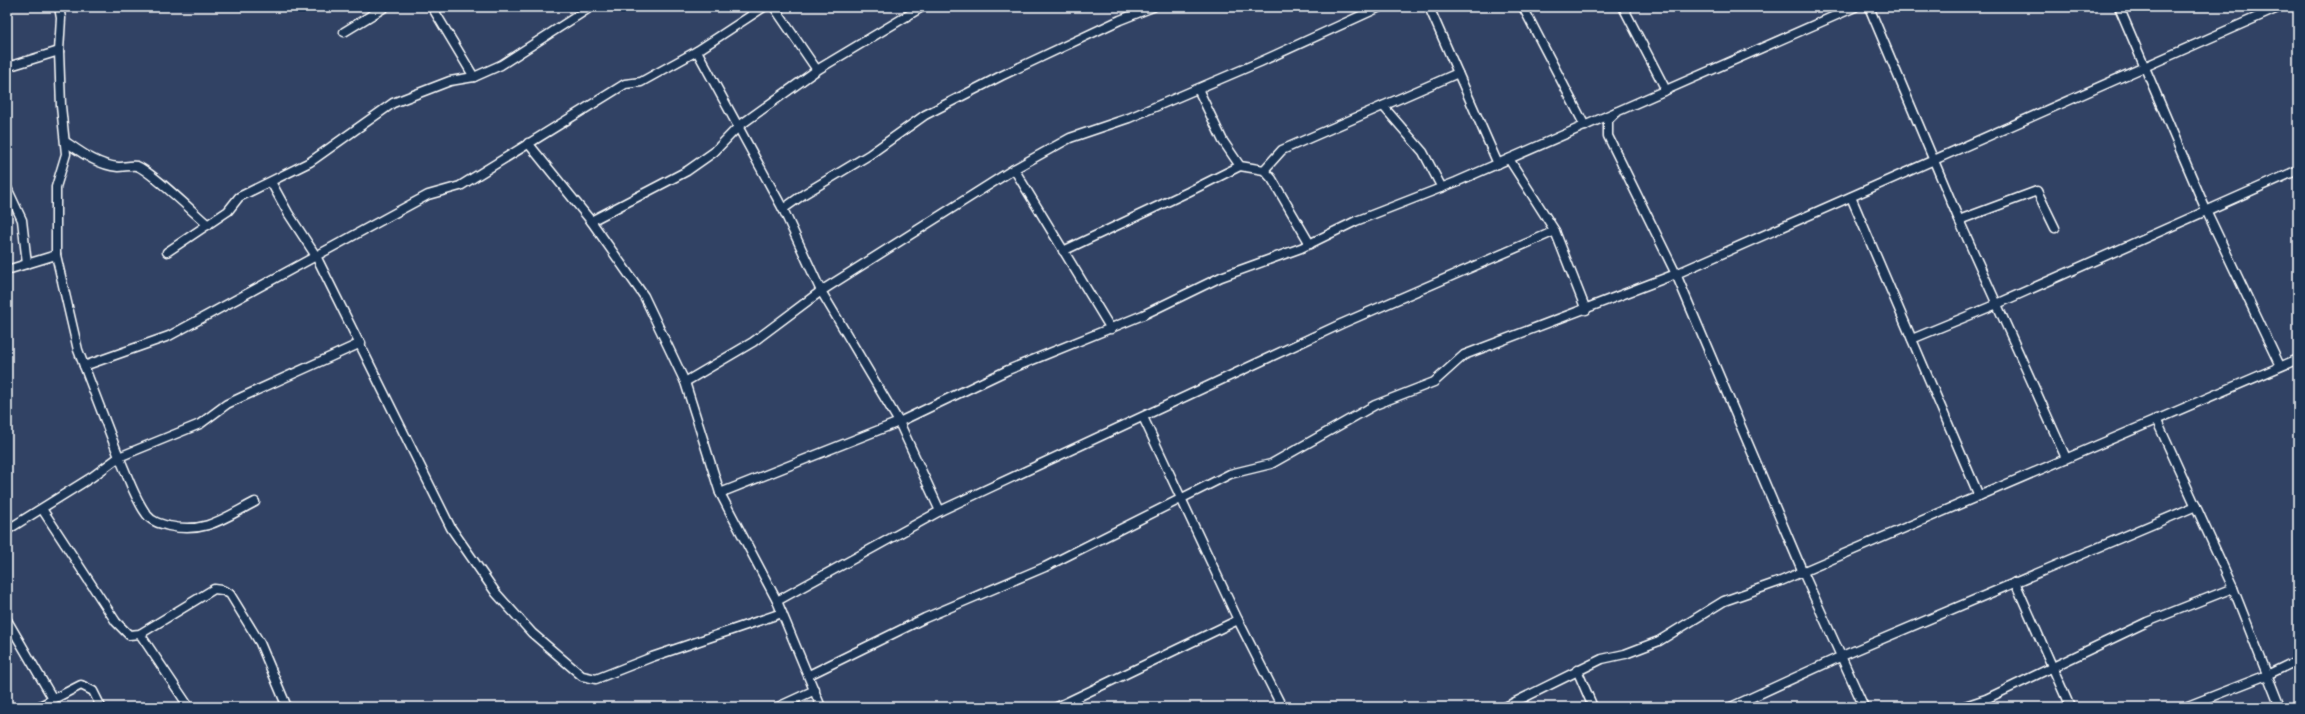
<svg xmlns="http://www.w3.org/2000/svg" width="2305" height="714" viewBox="0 0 2305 714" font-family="Dekko,sans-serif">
  <rect width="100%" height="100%" fill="#314264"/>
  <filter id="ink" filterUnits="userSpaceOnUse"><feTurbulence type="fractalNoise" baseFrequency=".025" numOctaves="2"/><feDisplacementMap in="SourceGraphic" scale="8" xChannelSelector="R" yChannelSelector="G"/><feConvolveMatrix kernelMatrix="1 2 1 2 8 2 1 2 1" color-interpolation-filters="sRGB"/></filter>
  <g filter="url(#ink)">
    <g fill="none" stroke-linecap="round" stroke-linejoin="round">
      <defs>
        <g id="street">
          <polyline points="432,7 474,77"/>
          <polyline points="764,7 697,51 641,82 625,84 460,186 428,195 316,256 451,528 496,593 532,633 582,676 596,679 652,657 782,613"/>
          <polyline points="774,7 817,70"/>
          <polyline points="1429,7 1498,164"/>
          <polyline points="1523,7 1585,126"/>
          <polyline points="1623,7 1666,90"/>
          <polyline points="1855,7 1616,112 1608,120 1608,136 1676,274 1802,570 1864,707"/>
          <polyline points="1869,7 1959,220 2066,458"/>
          <polyline points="2119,7 2206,210 2280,366"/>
          <polyline points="344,32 385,7"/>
          <polyline points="697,51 783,209 821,291 899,422 940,511"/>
          <polyline points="7,67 59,51"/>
          <polyline points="1198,89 1223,141 1240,166 1264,170 1272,179 1310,244"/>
          <polyline points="1383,106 1423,152 1442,188"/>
          <path d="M66 142C82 153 98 165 118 167 124 167 131 165 137 166 152 172 193 212 208 225"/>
          <polyline points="528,143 591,221 644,296 685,382 720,493 777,601 821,707"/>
          <polyline points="1509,159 1555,231 1586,310"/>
          <polyline points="1014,169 1111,329"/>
          <polyline points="1264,170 1282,150 1458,73"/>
          <polyline points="7,188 22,220 27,264"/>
          <polyline points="1851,197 1979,496"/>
          <polyline points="783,209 804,194 869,155 925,115 1001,76 1120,20 1153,7"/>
          <polyline points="1959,220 2037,191 2055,228"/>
          <polyline points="591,221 687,171 714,152 739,126 817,70 922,7"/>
          <polyline points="1063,251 1188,192 1240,166"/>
          <polyline points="167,252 228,211 239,197 310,162 393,103 450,81 474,77 501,65 591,7"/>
          <polyline points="7,270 56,255"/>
          <polyline points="1912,339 1997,304 2298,170"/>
          <polyline points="84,366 169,336 316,256 288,213 271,182"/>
          <polyline points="685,382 753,342 821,291 1014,169 1070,138 1129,118 1260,62 1380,7"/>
          <polyline points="1143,417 1238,620 1282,707"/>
          <polyline points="2156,419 2233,588 2280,707"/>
          <polyline points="720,493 899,422 1008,370 1143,315 1221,277 1301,248 1356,221 1456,182 1616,112"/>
          <path d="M255 502C224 518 205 534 169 526 161 524 152 522 147 515 134 498 128 476 119 457L200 424 227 404 242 397 361 343"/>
          <polyline points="42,509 116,622 129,635 140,634 214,589 222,590 230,594 260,643 287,707"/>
          <polyline points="7,530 92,477 119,457 78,350 56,255 56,187 66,154 61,106 59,51 61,18 59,7"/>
          <polyline points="2015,582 2070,707"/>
          <polyline points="777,601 940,511 1341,324 1555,231"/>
          <polyline points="7,620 53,699"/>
          <polyline points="140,634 189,707"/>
          <polyline points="1577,670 1593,707"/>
          <polyline points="809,675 925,618 1045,567 1230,474 1271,464 1375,405 1434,382 1464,355 1676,274 2280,7"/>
          <polyline points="38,707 81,685 93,691 101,707"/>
          <polyline points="778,707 815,690"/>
          <polyline points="1057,707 1238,620"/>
          <polyline points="1505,707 1602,659 1625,654 1659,641 1724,601 1781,581 2298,359"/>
          <polyline points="1731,707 1842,656 2196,506"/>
          <polyline points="1962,707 1986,699 2147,622 2233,588"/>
          <polyline points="2185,707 2267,675 2298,660"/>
        </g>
      </defs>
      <use href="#street" stroke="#fff" stroke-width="11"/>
      <use href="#street" stroke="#1d3557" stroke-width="8"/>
    </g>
  </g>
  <rect width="2305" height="714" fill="none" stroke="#1d3557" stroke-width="24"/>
  <rect x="12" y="12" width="2281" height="690" fill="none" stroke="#fff" stroke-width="1.5" filter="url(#ink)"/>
</svg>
